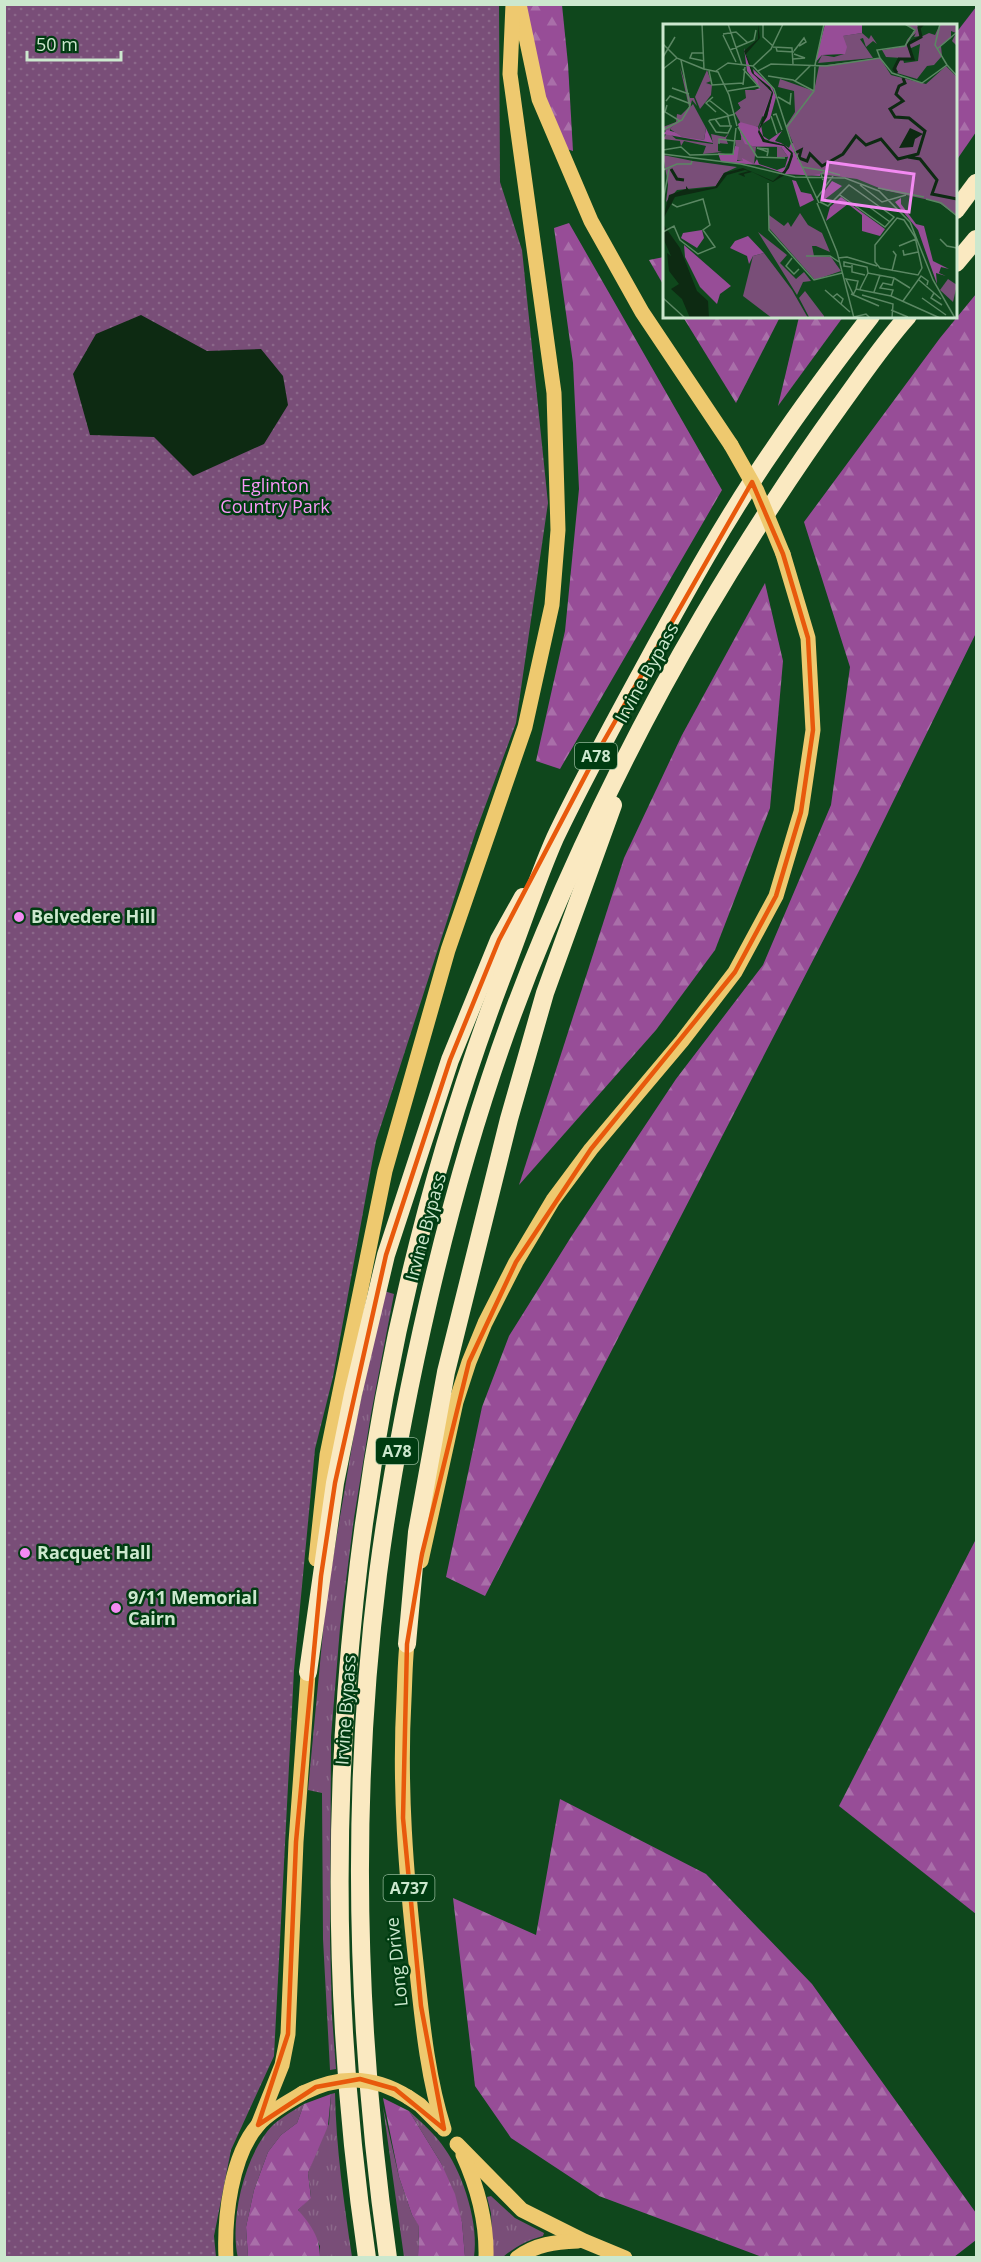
<svg xmlns="http://www.w3.org/2000/svg" width="981" height="2262" viewBox="0 0 981 2262" font-family="'Open Sans',sans-serif">
  <defs>
    <pattern id="grass-tufts" width="24" height="20" patternUnits="userSpaceOnUse" patternTransform="scale(1.5)"><rect width="24" height="20" fill="#794e78"/><path d="M3 7l-1-3M5 7V3M7 7l1-3M15 17l-1-3M17 17v-4M19 17l1-3" fill="none" stroke="#8b688a"/></pattern>
    <pattern id="forest-firs" width="22" height="20" patternUnits="userSpaceOnUse" patternTransform="scale(1.5)"><rect width="22" height="20" fill="#974d97"/><path d="M5 1l3.5 6h-7zM16 11l3.5 6h-7z" fill="#a96fa9"/></pattern>
    <pattern id="park-dots" width="8" height="8" patternUnits="userSpaceOnUse" patternTransform="scale(1.5)"><rect width="8" height="8" fill="#794e78"/><path d="M2 2h.1M6 6h.1" fill="none" stroke="#8b688a" stroke-width="1.8" stroke-linecap="round"/></pattern>
  </defs>
  <rect width="100%" height="100%" fill="#0f471c"/>
  <g fill="url(#grass-tufts)">
    <polygon points="384,1291 394,1294 371,1414 354,1518 340,1628 331,1737 330,1940 332,2016 336,2069 330,2070 323,1939 322,1793 308,1790 326,1600 356,1422"/>
    <path d="M335 2093C336 2148 344 2203 352 2257H320V2246L298 2210 311 2197 308 2173 321 2138 329 2124 331 2094Z"/>
    <path d="M304 2104 297 2123 281 2135 268 2152 254 2190 246 2227 248 2257 238 2258C229 2220 245 2153 273 2125 282 2117 294 2110 304 2104Z"/>
    <polygon points="383,2107 399,2177 412,2215 419,2225 418,2257 404,2257"/>
    <path d="M409 2111C422 2123 436 2135 445 2149 464 2176 479 2225 474 2257H465L462 2222 441 2163Z"/>
    <path d="M491 2196 515 2218 544 2233 543 2236C528 2240 515 2247 503 2257H493L491 2213 487 2197Z"/>
  </g>
  <g fill="url(#forest-firs)">
    <polygon points="522,5 562,5 568,64 573,151 560,147 523,24"/>
    <polygon points="976,7 976,132 956,161 956,33"/>
    <polygon points="569,223 722,490 560,769 536,761 565,631 579,489 573,363 554,228"/>
    <polygon points="664,257 664,286 649,260"/>
    <polygon points="976,294 976,633 858,873 485,1596 446,1577 482,1407 509,1336 571,1237 676,1079 763,965 831,805 850,667 804,522 940,338"/>
    <polygon points="683,317 780,317 736,403"/>
    <polygon points="799,317 843,317 778,406"/>
    <polygon points="765,583 783,661 770,808 715,950 656,1030 519,1185 624,858 682,735"/>
    <polygon points="976,1539 976,1914 839,1806"/>
    <polygon points="560,1799 706,1874 812,1984 976,2213 976,2240 954,2257 762,2257 599,2196 511,2138 475,2086 453,1898 536,1935"/>
    <path d="M331 2094 328 2126 308 2173 311 2198 298 2210C311 2225 320 2237 320 2257H248L246 2227 254 2190 268 2152 281 2135 297 2123 304 2104Z"/>
    <polygon points="383,2098 409,2111 441,2163 455,2194 462,2222 465,2257 418,2257 419,2226 412,2215 399,2177"/>
  </g>
  <polygon fill="url(#park-dots)" points="5,5 499,5 500,182 522,250 548,503 516,723 476,831 376,1141 333,1377 315,1449 294,1670 274,2056 231,2150 214,2236 216,2257 5,2258"/>
  <polygon fill="#0d2a12" points="141,315 207,351 261,349 283,376 288,405 264,444 193,476 154,437 90,435 73,374 96,334"/>
  <g fill="none" stroke-linecap="round" stroke-linejoin="round">
    <g stroke="#eec96f" stroke-width="15">
      <polyline points="519,4 539,99 591,221 642,312 731,445"/>
      <polyline points="316,1559 327,1455 385,1171 448,950 525,727 552,605 558,530 554,393 510,74 513,4"/>
      <polyline points="421,1561 456,1402 469,1362 485,1323 516,1262 553,1200 591,1149 682,1041 735,972 776,896 801,812 813,730 808,638 783,554"/>
      <path d="M408 1635C405 1656 405 1678 404 1699 399 1787 406 1875 416 1963 422 2018 427 2076 444 2129"/>
      <polyline points="408,2097 420,2105 441,2126"/>
      <polyline points="258,2125 282,2065 288,2034 296,1842 309,1660"/>
      <polyline points="457,2144 522,2210 584,2241 625,2258"/>
      <path d="M463 2155C478 2188 487 2221 486 2258"/>
      <path d="M226 2258C224 2218 231 2156 258 2125 269 2112 288 2102 303 2093"/>
      <path d="M517 2258C536 2244 555 2242 578 2241"/>
    </g>
    <g stroke="#fae9c1" stroke-width="18">
      <polyline points="956,210 976,183"/>
      <polyline points="956,263 976,239"/>
      <polyline points="407,1644 417,1532 446,1372 509,1119 545,993 613,805"/>
      <polyline points="308,1672 335,1483 353,1394 386,1255 450,1060 499,940 523,897"/>
      <path d="M367 2258C304 1827 350 1370 507 964 523 922 537 879 555 838 583 779 615 721 646 664 686 591 726 518 773 450 804 404 837 360 871 316"/>
      <path d="M388 2258C356 2032 350 1800 378 1574 390 1481 408 1389 429 1298 458 1174 495 1050 545 932 591 823 643 718 703 616 745 545 790 475 839 407 861 377 882 345 908 316"/>
    </g>
    <g stroke="#eec96f" stroke-width="15">
      <polyline points="731,445 757,491 783,554"/>
      <path d="M303 2093C339 2075 373 2075 408 2097"/>
    </g>
  </g>
  <path fill="none" stroke="#e8590c" stroke-width="4.5" stroke-linejoin="round" d="M752 482 783 554 808 638 813 730 801 812 776 896 735 972 591 1149 516 1262 469 1362 422 1554 407 1644 403 1818 421 2006 444 2129 395 2089 360 2079 316 2087 258 2125 288 2034 296 1842 321 1576 335 1483 386 1255 450 1060 499 940 601 746Z"/>
  <g fill="#f38af2" stroke="#003c11" stroke-width="2">
    <circle cx="19" cy="917" r="6"/>
    <circle cx="25" cy="1553" r="6"/>
    <circle cx="116" cy="1608" r="6"/>
  </g>
  <g text-anchor="middle" stroke-width="5" stroke-linejoin="round" paint-order="stroke">
    <g fill="#003c11" stroke="#8fb495" stroke-width="1.5">
      <rect x="575" y="743" width="42" height="26" rx="4.5"/>
      <rect x="376" y="1438" width="42" height="26" rx="4.5"/>
      <rect x="383.5" y="1875" width="51" height="26" rx="4.5"/>
    </g>
    <g font-size="16" font-weight="bold" fill="#cce8ce">
      <text x="596" y="762">A78</text>
      <text x="397" y="1457">A78</text>
      <text x="409" y="1894">A737</text>
    </g>
    <g font-size="18" fill="#f997f8" stroke="#003c11">
      <text x="275" y="492">Eglinton<tspan x="275" dy="21">Country Park</tspan></text>
    </g>
    <g font-size="18" fill="#cce8ce" stroke="#003c11">
      <text transform="translate(647 673) rotate(-61)" y="6">Irvine Bypass</text>
      <text transform="translate(426 1227) rotate(-75)" y="6">Irvine Bypass</text>
      <text transform="translate(346 1710) rotate(-86)" y="6">Irvine Bypass</text>
      <text transform="translate(397 1962) rotate(-96)" y="6">Long Drive</text>
    </g>
    <g font-size="18" font-weight="bold" fill="#cce8ce" stroke="#003c11" text-anchor="start">
      <text x="31" y="923">Belvedere Hill</text>
      <text x="37" y="1559">Racquet Hall</text>
      <text x="128" y="1604">9/11 Memorial<tspan x="128" dy="21">Cairn</tspan></text>
    </g>
  </g>
  <g transform="translate(663 24)">
    <rect width="294" height="294" fill="#0f471c"/>
    <path d="M243 0H254L257 12 251 13 253 9 245 16 244 21 249 34 240 35 241 39 255 37 257 20 246 25 247 18 266 9 272 11 277 0H294V22L289 17 293 9 288 7V14L278 22 279 32 271 41 264 42 254 55 234 49 233 41 239 34 223 33 219 26 242 22 244 16 252 6ZM199 9 206 15 208 11 214 20 210 17 203 23 200 14 197 15 210 34 155 39 159 31 171 33 181 30 179 12ZM17 43 27 74H31L34 82 29 76 26 87 7 105V110L13 115 50 120 48 110 62 113 66 109 63 114 65 120 55 119V127L59 128 40 130 43 122 21 117 18 122 17 117 0 115 4 109 0 103 13 98 14 90 18 91 26 83ZM78 112 89 122 118 123 125 133H114V123H93L91 140 74 136 72 116H78ZM0 131 30 137 74 143 61 149 53 162 14 166 3 178 5 161ZM137 189 145 201 159 209 167 228 153 222H149L151 232 168 233 178 247 152 256 106 204V191L121 202 125 198 128 203ZM95 208 124 231 117 239 133 255 141 248 148 257 140 258 134 271ZM101 229 129 266 145 294H109L80 272 90 232ZM142 267 161 292V294L146 293 136 274Z" fill="#794e78"/>
    <path d="M162 0H199V9L180 12 184 23 182 30 159 31 152 39ZM81 24 89 49 108 65 99 63 103 73 109 69 102 93 95 91 97 98 83 97 95 103 100 118 107 117 99 114 96 105 97 101 104 92 110 68 91 50 90 45 109 63 113 73 107 95 98 101 100 112 106 116 119 107 112 117 118 119 126 124 128 119 144 120 137 121 159 140 157 152 122 150 130 129 121 121 108 117 121 122 129 130 120 149 96 141 58 138 55 129 70 131 72 122 76 123 74 137H80L79 134 91 140 94 135 96 140 114 146 122 143 125 133 118 123 89 122 82 120 78 112 75 100 80 96 72 89 78 84 75 79 82 76 77 81 81 86 86 83 90 87 98 77 93 73H87L91 74V82L90 74H84L83 69 97 64 84 47ZM43 104 50 119 0 110 4 106 41 116ZM129 156 133 157 138 168 148 170 151 176 137 183ZM169 157 179 162 161 176 158 172ZM178 173 222 205 217 212 199 207V191L185 180 163 197 167 183ZM238 174V180L253 200 261 202 270 237 286 245 278 243 276 249 283 252 273 249 274 260 255 206 232 178ZM39 206 41 214 34 224 18 214 20 209ZM85 212 101 229 90 232 86 240 84 232 67 224 72 217ZM21 221 68 262 57 270 54 280 37 263 22 233Z" fill="#974d97"/>
    <path d="M285 255 294 261 290 278 277 266Z" fill="#794e78"/>
    <path d="M217 34 228 51 263 60 283 42 294 53V192L275 178 221 166 194 155 157 150 143 152 123 102 132 88 131 67 115 63 117 55 151 67 156 42ZM44 46 48 57 43 59 49 61 48 71 37 85 32 73ZM94 54 109 68 95 103 77 98 72 89 78 84 75 79 83 74 82 66H97Z" fill="#794e78"/>
    <path d="M30 80 43 104 41 116 19 113 7 105Z" fill="#794e78"/>
    <path d="M95 0 97 14 83 30 91 50 107 63 110 69 104 93 96 106 102 116 121 121 129 128 130 132 126 144 120 152 110 158 89 148 81 150 82 153 75 150 86 147 82 146 64 151 54 164 12 173 0 195 6 171 23 165V162L26 166 52 163 61 149 80 144 110 157 124 144 128 129 121 122 100 118 95 108 109 68 89 49 81 27 95 15ZM247 104 260 110 252 115 250 123 236 124ZM0 200 17 224 34 267 45 277 46 294H27L19 275 8 265 16 260 6 247 4 229 8 232 0 214Z" fill="#0d2a12"/>
    <path fill="none" stroke="#0d2a12" stroke-width="3" d="M234 49 231 45 236 35H250L245 20 258 13 256 4 260 0M132 129 138 126 136 134 144 137 147 130 159 142 180 130 193 112 203 121 218 115 235 135 255 130 262 107 246 94 232 93 227 85 240 77 233 70 236 62 242 59 240 54M245 133 257 135 274 156 269 170 294 175M8 145 14 155 21 156"/>
    <path fill="none" stroke="#5b8763" stroke-width="1.5" d="M65 0 79 41M100 0V13L110 22M277 0 272 21 284 41M60 10 73 8 85 19M60 11 73 38M0 20 14 34M110 23 129 24 130 40M113 23 114 27 131 28M274 25 293 9M67 26 91 16 93 6M131 27 141 14 143 18 136 22M41 29H29L27 34 41 37M0 33 12 13M217 34 214 26 242 22 252 6 242 0M130 35 142 34 131 30M152 41 161 0M90 42 111 65 129 121 156 179M90 42 108 25 120 0M0 45 14 34 41 45 39 0M41 45 55 48 66 71 74 102M80 45 97 64M46 47 49 61 80 59M53 47 65 39 90 42M95 47 108 40 163 42 217 34 229 49 259 59 284 41 294 52M105 52 130 56 151 67M132 57 148 41M80 61 82 43M9 64 26 70M65 67 95 62M50 73 43 79 53 88M115 73 127 80 128 69M46 76 64 90 65 91V93L67 101 68 103 65 109 53 108 46 97 47 96 53 95 65 92 72 90M3 77 7 72 28 80M4 81 2 88 17 97M110 91 113 90 119 106M108 92 114 110M52 95 57 102H69M75 103 94 133M123 104 151 67 152 41M0 106 19 96 27 82 18 36M56 120V115L72 117M0 126 18 123 27 131 70 130M0 130 78 140 132 153 182 154 216 167 247 198 270 256 292 294M70 131 73 104M104 132 105 128V125L94 124 105 128M94 133 122 134M139 143 163 147M0 146 14 140H28L29 137M160 156 158 150 163 147 177 151M105 159 106 206 151 256 179 249M197 161 219 178 243 171M215 164 261 173M154 174 170 152M263 175 278 179 294 192M0 177 6 145M157 178 165 182 186 161 231 193 222 203 177 171M154 179 174 228 191 294M205 182 227 198M234 194 241 196 252 213 259 244 255 251 217 244 212 238V221ZM0 208 11 202 17 216 35 230 52 223 40 206 47 201 40 175 14 183 9 180M277 215 284 222 294 224M236 222 253 215M240 226 241 231 255 228M143 232H167L176 238M129 234 123 242 131 250 136 245M175 234 184 233 214 242M189 241V248L202 251M188 243 181 242V238L204 243 205 249M229 247 233 231 230 227M256 256 278 275M193 265 228 272 277 294M197 265 205 249 231 254 247 264M162 266 187 288M211 268 217 251M271 269 268 274 279 281M188 270 216 282M190 271 193 265 195 257 183 255 190 270M199 271 230 280 229 294M228 272 230 266 217 264 220 259 229 261 231 254M170 273 174 270 180 275 178 280M0 274 22 294M259 274 283 291M240 277 258 252 265 257 264 261M228 286 245 293M191 293 203 290 207 294"/>
    <path fill="#f38af2" fill-opacity="0.15" stroke="#f38af2" stroke-width="3" d="M165 138 251 150 246 188 159 176Z"/>
    <rect width="294" height="294" fill="none" stroke="#cce8ce" stroke-width="3"/>
  </g>
  <rect width="981" height="2262" fill="none" stroke="#cce8ce" stroke-width="12"/>
  <path d="M27 51v9h94v-9" fill="none" stroke="#cce8ce" stroke-width="3"/>
  <text x="36" y="51" font-size="18" fill="#cce8ce" stroke="#003c11" stroke-width="4.5" paint-order="stroke">50 m</text>
</svg>
